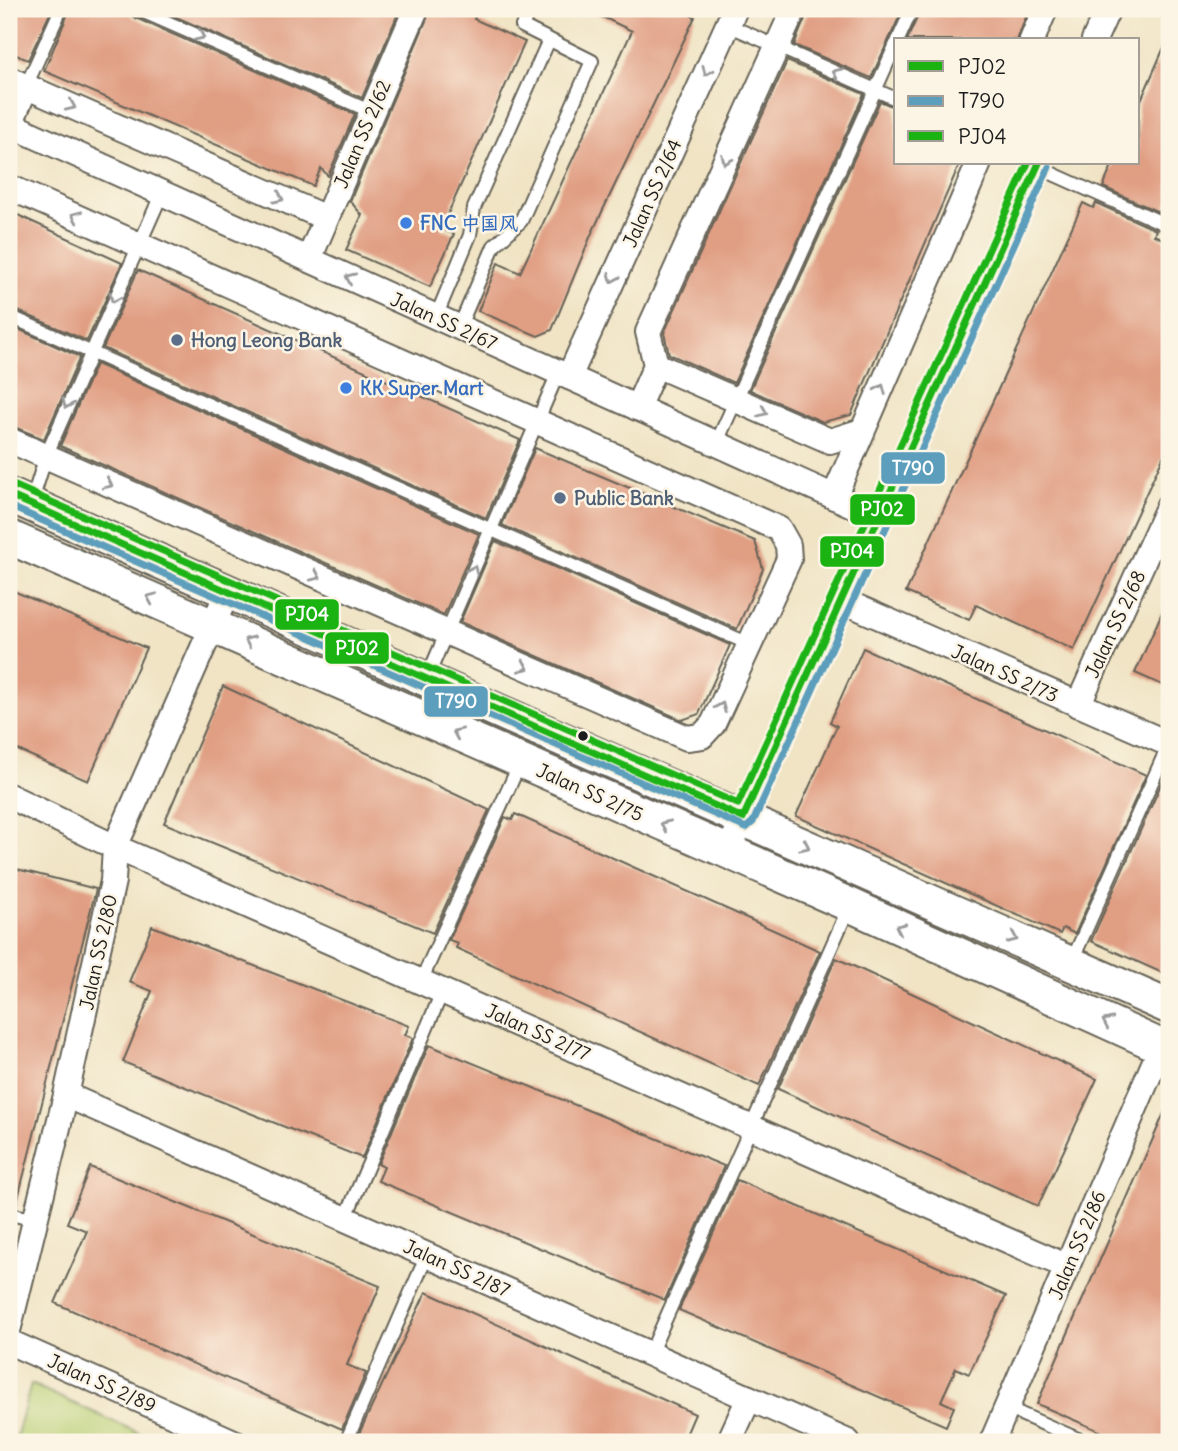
<svg xmlns="http://www.w3.org/2000/svg" width="1178" height="1451" viewBox="0 0 1178 1451" font-family="Delius,'LXGW WenKai TC',sans-serif">
  <rect width="100%" height="100%" fill="#fcf5e5"/>
  <filter id="ink" filterUnits="userSpaceOnUse"><feTurbulence type="fractalNoise" baseFrequency=".0143" numOctaves="2"/><feDisplacementMap in="SourceGraphic" scale="14" xChannelSelector="R" yChannelSelector="G"/><feConvolveMatrix kernelMatrix="1 2 1 2 8 2 1 2 1" color-interpolation-filters="sRGB"/></filter>
  <filter id="wash" filterUnits="userSpaceOnUse"><feTurbulence type="fractalNoise" baseFrequency=".00686" numOctaves="4" result="noise"/><feDisplacementMap in="SourceGraphic" scale="28" xChannelSelector="R" yChannelSelector="G"/><feGaussianBlur stdDeviation="1.57" result="paint"/><feColorMatrix in="noise" values="0 0 0 0 0 0 0 0 0 0 0 0 0 0 0 0 0 1.4 0 .05"/><feComposite in="paint" operator="in"/></filter>
  <g filter="url(#wash)">
    <rect width="100%" height="100%" fill="#f0e4c5"/>
    <polygon fill="#b8cf74" stroke="#6a7648" stroke-width="2" points="31,1384 159,1442 15,1442"/>
    <g id="blocks">
      <g fill="#e09e83">
        <polygon points="9,9 52,9 28,60 9,52"/>
        <polygon points="70,9 128,9 133,17 355,114 328,176 321,168 313,186 44,71"/>
        <polygon points="158,9 400,9 362,98"/>
        <polygon points="431,9 478,9 474,19 525,42 441,229 454,234 430,287 346,250 362,215 350,201"/>
        <polygon points="586,9 695,9 692,16 695,17 591,235 552,330 538,336 478,311 498,263 520,273 632,31"/>
        <polygon points="809,9 903,9 871,78 794,45"/>
        <polygon points="921,9 1029,9 1017,40 907,40"/>
        <polygon points="1169,36 1169,201 1163,214 1103,187 1113,163 1138,163 1138,107"/>
        <polygon points="787,61 864,94 734,383 669,354 664,333"/>
        <polygon points="880,101 896,108 896,163 960,163 851,415 823,422 750,390"/>
        <polygon points="1083,203 1093,208 1096,203 1156,230 1154,235 1169,242 1169,444 1074,650 976,605 969,620 906,592"/>
        <polygon points="9,211 122,263 87,341 9,307"/>
        <polygon points="138,270 520,440 486,518 103,348"/>
        <polygon points="9,325 80,357 44,439 9,425"/>
        <polygon points="96,364 479,534 444,615 60,446"/>
        <polygon points="535,448 755,541 763,569 737,629 502,525"/>
        <polygon points="495,541 730,645 699,714 682,720 460,622"/>
        <polygon points="9,589 146,648 88,781 9,746"/>
        <polygon points="1169,597 1169,688 1135,673"/>
        <polygon points="863,648 1146,775 1075,934 1063,928 1060,934 796,816 837,726 830,722"/>
        <polygon points="223,686 489,810 433,933 164,823"/>
        <polygon points="1162,782 1169,785 1169,976 1091,941"/>
        <polygon points="515,814 820,951 759,1086 456,948 458,943 449,940 505,817 512,820"/>
        <polygon points="9,867 96,889 16,1206 9,1205"/>
        <polygon points="152,926 409,1026 405,1035 413,1038 362,1158 123,1062 152,991 129,982"/>
        <polygon points="836,958 1097,1079 1038,1206 778,1089"/>
        <polygon points="429,1045 724,1166 665,1300 378,1181 384,1167 378,1164"/>
        <polygon points="1169,1102 1169,1442 1125,1442 1037,1404"/>
        <polygon points="90,1167 380,1286 347,1365 366,1373 342,1429 55,1303 87,1231 67,1223"/>
        <polygon points="737,1180 1006,1296 969,1374 956,1368 941,1401 954,1407 946,1426 679,1310"/>
        <polygon points="426,1292 695,1414 683,1442 355,1442"/>
      </g>
    </g>
  </g>
  <g filter="url(#ink)">
    <use href="#blocks" fill-opacity="0" stroke="#666257" stroke-width="2"/>
    <g fill="none" stroke-linecap="round" stroke-linejoin="round">
      <defs>
        <g id="lane">
          <polyline points="137,9 372,112"/>
          <polyline points="728,25 896,99"/>
          <polyline points="898,40 912,9"/>
          <polyline points="26,86 61,9"/>
          <polyline points="1033,165 1169,226"/>
          <polyline points="9,316 749,644"/>
          <polyline points="436,317 470,235 474,208 549,40"/>
          <polyline points="459,328 494,246 521,221 592,61 522,26 530,9"/>
          <polyline points="716,444 896,44"/>
          <polyline points="31,504 46,456 162,193"/>
          <polyline points="427,678 558,373"/>
          <polyline points="1071,963 1169,744"/>
          <polyline points="421,981 521,761"/>
          <polyline points="9,1214 37,1220"/>
          <polyline points="345,1219 443,990"/>
          <polyline points="650,1354 850,905"/>
          <polyline points="1007,1408 1085,1442"/>
          <polyline points="346,1442 427,1255"/>
        </g>
        <g id="street">
          <polyline points="1032,40 1045,9"/>
          <polyline points="1094,40 1108,9"/>
          <polyline points="9,79 326,218"/>
          <polyline points="9,124 879,517"/>
          <polyline points="10,125 26,86"/>
          <polyline points="9,187 779,529 788,545 789,559 713,724 702,736 687,738 9,440"/>
          <polyline points="309,259 416,9"/>
          <polyline points="656,365 830,441 862,431"/>
          <polyline points="569,377 735,9"/>
          <polyline points="637,408 656,365 648,332 794,9"/>
          <polyline points="834,497 979,163"/>
          <polyline points="841,600 1169,744"/>
          <polyline points="1078,705 1169,505"/>
          <polyline points="9,796 115,847 1068,1267"/>
          <polyline points="728,852 1039,163"/>
          <polyline points="66,1095 848,1442"/>
          <polyline points="9,1327 66,1095 113,881 115,847 228,591"/>
          <polyline points="9,1342 234,1442"/>
          <polyline points="729,1442 749,1398"/>
          <polyline points="992,1442 1161,1047"/>
        </g>
        <g id="secondary">
          <polyline points="9,495 1169,1007"/>
          <polyline points="9,537 850,905 1169,1050"/>
        </g>
      </defs>
      <use href="#lane" stroke="#666257" stroke-width="16"/>
      <use href="#street" stroke="#666257" stroke-width="28"/>
      <use href="#secondary" stroke="#666257" stroke-width="37"/>
      <use href="#lane" stroke="#fff" stroke-width="12"/>
      <use href="#street" stroke="#fff" stroke-width="24"/>
      <use href="#secondary" stroke="#fff" stroke-width="33"/>
      <defs>
        <polyline id="bus-1" points="9,495 743,818 1039,163"/>
        <polyline id="bus-2" points="9,506 746,828 753,822 1049,167"/>
        <polyline id="bus-3" points="13,485 738,804 1028,163"/>
      </defs>
      <use href="#bus-1" stroke="#fcf5e5" stroke-width="12"/>
      <use href="#bus-2" stroke="#fcf5e5" stroke-width="12"/>
      <use href="#bus-3" stroke="#fcf5e5" stroke-width="12"/>
      <use href="#bus-1" stroke="#1ab312" stroke-width="7"/>
      <use href="#bus-2" stroke="#5c9ebc" stroke-width="7"/>
      <use href="#bus-3" stroke="#1ab312" stroke-width="7"/>
    </g>
    <defs><path id="oneway-chevron" d="M-2-3.5L2.5 0L-2 3.5" fill="none" stroke-width="1.6" stroke-linecap="round" stroke-linejoin="round" transform="scale(1.75)"/></defs>
    <g stroke="#999">
      <use href="#oneway-chevron" transform="translate(200 36) rotate(24)"/>
      <use href="#oneway-chevron" transform="translate(707 71) rotate(114)"/>
      <use href="#oneway-chevron" transform="translate(837 73) rotate(-156)"/>
      <use href="#oneway-chevron" transform="translate(71 106) rotate(24)"/>
      <use href="#oneway-chevron" transform="translate(726 160) rotate(114)"/>
      <use href="#oneway-chevron" transform="translate(279 198) rotate(24)"/>
      <use href="#oneway-chevron" transform="translate(76 216) rotate(-157)"/>
      <use href="#oneway-chevron" transform="translate(350 278) rotate(-155)"/>
      <use href="#oneway-chevron" transform="translate(613 278) rotate(114)"/>
      <use href="#oneway-chevron" transform="translate(114 298) rotate(115)"/>
      <use href="#oneway-chevron" transform="translate(881 389) rotate(-67)"/>
      <use href="#oneway-chevron" transform="translate(67 404) rotate(113)"/>
      <use href="#oneway-chevron" transform="translate(763 412) rotate(23)"/>
      <use href="#oneway-chevron" transform="translate(108 484) rotate(24)"/>
      <use href="#oneway-chevron" transform="translate(473 570) rotate(-67)"/>
      <use href="#oneway-chevron" transform="translate(316 576) rotate(24)"/>
      <use href="#oneway-chevron" transform="translate(151 598) rotate(-157)"/>
      <use href="#oneway-chevron" transform="translate(249 641) rotate(-156)"/>
      <use href="#oneway-chevron" transform="translate(524 667) rotate(23)"/>
      <use href="#oneway-chevron" transform="translate(721 707) rotate(-66)"/>
      <use href="#oneway-chevron" transform="translate(457 733) rotate(-156)"/>
      <use href="#oneway-chevron" transform="translate(665 825) rotate(-156)"/>
      <use href="#oneway-chevron" transform="translate(805 846) rotate(24)"/>
      <use href="#oneway-chevron" transform="translate(900 928) rotate(-155)"/>
      <use href="#oneway-chevron" transform="translate(1013 938) rotate(24)"/>
      <use href="#oneway-chevron" transform="translate(1107 1022) rotate(-155)"/>
    </g>
  </g>
  <g fill="#3f7fe0" stroke="#fcf5e5" stroke-width="2.5">
    <circle cx="406" cy="223" r="7"/>
    <circle cx="346" cy="388" r="7"/>
  </g>
  <g fill="#5c6f8a" stroke="#fcf5e5" stroke-width="2.5">
    <circle cx="177" cy="340" r="7"/>
    <circle cx="560" cy="498" r="7"/>
  </g>
  <circle fill="#1c1c1c" stroke="#fcf5e5" stroke-width="2.5" cx="583" cy="736" r="6"/>
  <g text-anchor="middle" stroke-width="5" stroke-linejoin="round" paint-order="stroke">
    <g font-size="19" fill="#1c1c1c" stroke="#fcf5e5">
      <text transform="translate(362 134) rotate(-67)" y="7">Jalan SS 2/62</text>
      <text transform="translate(652 193) rotate(-66)" y="7">Jalan SS 2/64</text>
      <text transform="translate(444 321) rotate(24)" y="7">Jalan SS 2/67</text>
      <text transform="translate(1115 624) rotate(-65)" y="7">Jalan SS 2/68</text>
      <text transform="translate(1005 673) rotate(24)" y="7">Jalan SS 2/73</text>
      <text transform="translate(590 792) rotate(24)" y="7">Jalan SS 2/75</text>
      <text transform="translate(98 952) rotate(-78)" y="7">Jalan SS 2/80</text>
      <text transform="translate(538 1032) rotate(24)" y="7">Jalan SS 2/77</text>
      <text transform="translate(1077 1245) rotate(-67)" y="7">Jalan SS 2/86</text>
      <text transform="translate(457 1268) rotate(24)" y="7">Jalan SS 2/87</text>
      <text transform="translate(102 1383) rotate(24)" y="7">Jalan SS 2/89</text>
    </g>
    <g font-size="19" font-weight="bold" fill="#366cbe" stroke="#fcf5e5" text-anchor="start">
      <text x="420" y="230">FNC 中国风</text>
      <text x="360" y="395">KK Super Mart</text>
    </g>
    <g font-size="19" font-weight="bold" fill="#4e5e75" stroke="#fcf5e5" text-anchor="start">
      <text x="191" y="347">Hong Leong Bank</text>
      <text x="574" y="505">Public Bank</text>
    </g>
  </g>
  <g stroke="#fcf5e5" stroke-width="2.5">
    <rect x="880" y="451" width="66" height="34" rx="7" fill="#5c9ebc"/>
    <rect x="849" y="493" width="67" height="33" rx="7" fill="#1ab312"/>
    <rect x="819" y="535" width="66" height="33" rx="7" fill="#1ab312"/>
    <rect x="274" y="598" width="66" height="33" rx="7" fill="#1ab312"/>
    <rect x="324" y="631" width="66" height="34" rx="7" fill="#1ab312"/>
    <rect x="423" y="685" width="66" height="33" rx="7" fill="#5c9ebc"/>
  </g>
  <g font-size="19" text-anchor="middle" font-weight="bold" fill="#fff">
    <text x="913" y="475">T790</text>
    <text x="882" y="516">PJ02</text>
    <text x="852" y="558">PJ04</text>
    <text x="307" y="621">PJ04</text>
    <text x="357" y="655">PJ02</text>
    <text x="456" y="708">T790</text>
  </g>
  <rect width="1178" height="1451" fill="none" stroke="#fcf5e5" stroke-width="35"/>
  <rect x="894" y="38" width="245" height="126" fill="#fcf5e5" stroke="#a29e95" stroke-width="2"/>
  <rect x="908" y="61" width="35" height="10" fill="#1ab312" stroke="#a29e95" stroke-width="2"/>
  <text x="958" y="74" font-size="21" fill="#1c1c1c">PJ02</text>
  <rect x="908" y="96" width="35" height="10" fill="#5c9ebc" stroke="#a29e95" stroke-width="2"/>
  <text x="958" y="108" font-size="21" fill="#1c1c1c">T790</text>
  <rect x="908" y="131" width="35" height="10" fill="#1ab312" stroke="#a29e95" stroke-width="2"/>
  <text x="958" y="144" font-size="21" fill="#1c1c1c">PJ04</text>
</svg>
